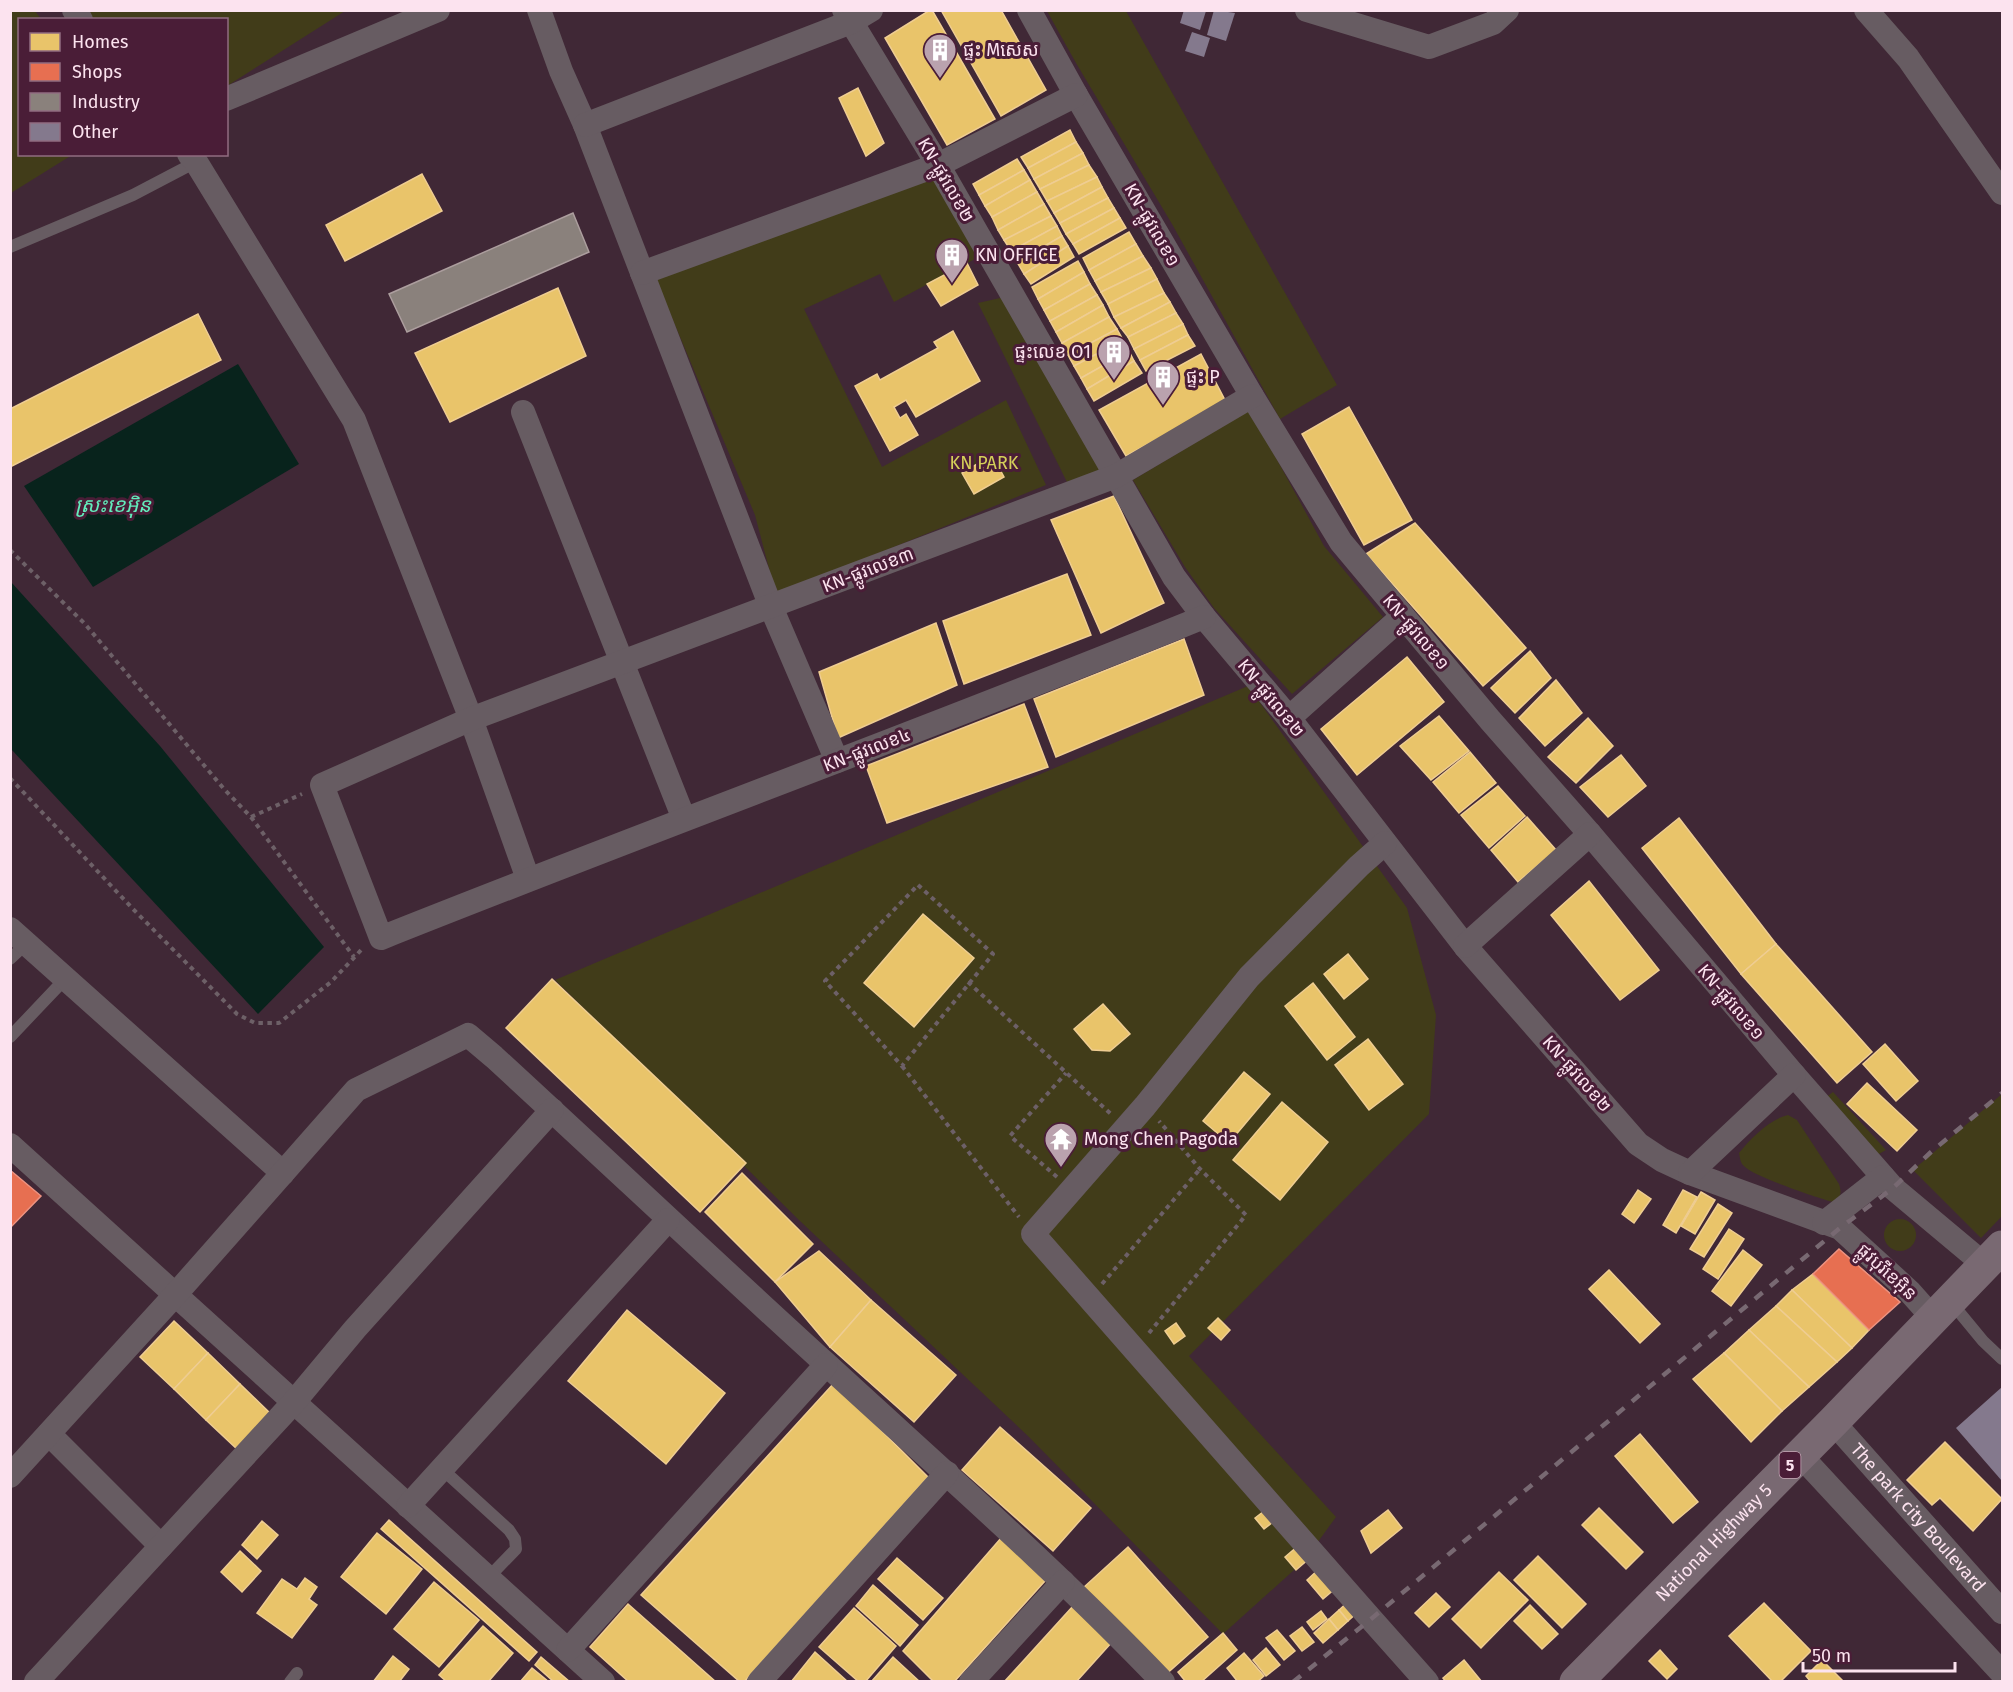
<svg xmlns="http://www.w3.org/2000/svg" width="2013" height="1692" viewBox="0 0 2013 1692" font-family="'Fira Sans','Noto Sans Khmer',sans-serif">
  <rect width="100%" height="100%" fill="#402836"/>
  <g fill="#413c19">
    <polygon points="11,10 35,11 41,19 20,20 20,154 72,155 11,193"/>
    <polygon points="77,11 345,11 227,86 226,20 84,19"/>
    <polygon points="1047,11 1126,11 1337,385 1280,419 1172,224 1076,63"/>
    <polygon points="937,171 988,252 894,302 880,274 804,309 882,467 1006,400 1046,485 776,595 755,515 656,280"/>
    <polygon points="1009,296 1106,470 1068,484 978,303"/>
    <polygon points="1250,410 1324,546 1383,617 1292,694 1214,608 1185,567 1133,480"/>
    <polygon points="1248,686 1407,908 1436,1015 1429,1114 1189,1356 1336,1517 1304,1561 1223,1634 1028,1436 800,1221 555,980"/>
    <polygon points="1833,1092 1886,1150 1877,1155 1825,1098"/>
    <polygon points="2002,1094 2002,1216 1981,1238 1913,1170"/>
    <path d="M1788 1115 1797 1120 1839 1184C1842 1194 1841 1196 1833 1202 1818 1198 1752 1176 1744 1166 1740 1163 1740 1157 1739 1153 1751 1138 1770 1119 1788 1115Z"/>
    <circle cx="1900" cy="1235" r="16"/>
  </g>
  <g fill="#08231c">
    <polygon points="238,364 299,464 93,587 24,486"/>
    <polygon points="11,582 160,746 324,947 258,1014 11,749"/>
  </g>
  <g fill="#e9c46a" stroke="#efcd92" stroke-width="1.5">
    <polygon points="930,10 932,10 995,119 947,145 885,38"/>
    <polygon points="941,10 1001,10 1046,90 1001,116"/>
    <polygon points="858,88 884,143 866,156 839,98"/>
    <polygon points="1070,130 1076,142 1028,168 1021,157"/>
    <polygon points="1076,142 1083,153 1034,179 1028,168"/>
    <polygon points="1083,153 1089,165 1040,189 1034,179"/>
    <polygon points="1017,159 1024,170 979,195 973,184"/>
    <polygon points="1089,165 1097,177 1047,201 1040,189"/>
    <polygon points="1024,170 1030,180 985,206 979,195"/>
    <polygon points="422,174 442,211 345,261 326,225"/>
    <polygon points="1097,177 1102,187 1054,213 1047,201"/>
    <polygon points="1030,180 1037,192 992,217 985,206"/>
    <polygon points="1102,187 1108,198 1060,223 1054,213"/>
    <polygon points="1037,192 1044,204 998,230 992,217"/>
    <polygon points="1108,198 1114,208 1066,234 1060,223"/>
    <polygon points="1044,204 1051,216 1004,240 998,230"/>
    <polygon points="1114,208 1120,218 1073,244 1066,234"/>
    <polygon points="1051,216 1057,226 1011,251 1004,240"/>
    <polygon points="1120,218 1126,228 1079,254 1073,244"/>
    <polygon points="1057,226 1062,236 1017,262 1011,251"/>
    <polygon points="1129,232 1136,244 1089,270 1083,258"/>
    <polygon points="1062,236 1068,246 1024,274 1017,262"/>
    <polygon points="1136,244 1143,256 1095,281 1089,270"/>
    <polygon points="1068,246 1074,257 1031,284 1024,274"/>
    <polygon points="1143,256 1151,268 1101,292 1095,281"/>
    <polygon points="1078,261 1084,272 1038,299 1032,287"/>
    <polygon points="967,263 978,285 941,306 927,284"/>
    <polygon points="1151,268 1157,279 1108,304 1101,292"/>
    <polygon points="1084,272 1090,284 1044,310 1038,299"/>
    <polygon points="1157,279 1164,293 1114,317 1108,304"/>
    <polygon points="1090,284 1097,295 1050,321 1044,310"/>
    <polygon points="558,288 586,356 450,422 415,353"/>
    <polygon points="1164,293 1170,302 1121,328 1114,317"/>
    <polygon points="1097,295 1103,305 1056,332 1050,321"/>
    <polygon points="1170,302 1176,313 1128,337 1121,328"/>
    <polygon points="1103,305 1109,317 1062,343 1056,332"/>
    <polygon points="1176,313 1183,324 1134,349 1128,337"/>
    <polygon points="198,314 221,360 10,467 10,409"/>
    <polygon points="1109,317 1117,329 1068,355 1062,343"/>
    <polygon points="1183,324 1188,335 1140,360 1134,349"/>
    <polygon points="1117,329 1123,340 1074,366 1068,355"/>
    <polygon points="953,331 980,381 916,417 906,400 894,407 900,418 906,414 918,435 890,451 855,386 877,374 880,380 938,348 934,342"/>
    <polygon points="1188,335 1195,346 1146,371 1140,360"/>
    <polygon points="1123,340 1129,351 1081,378 1074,366"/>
    <polygon points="1129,351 1134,361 1087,389 1081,378"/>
    <polygon points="1201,354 1226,402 1126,456 1099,410"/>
    <polygon points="1134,361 1142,373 1094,401 1087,389"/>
    <polygon points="1349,407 1412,520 1364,545 1302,434"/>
    <polygon points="992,455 1004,477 974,494 962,473"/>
    <polygon points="1114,496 1164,603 1101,633 1051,520"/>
    <polygon points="1415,523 1526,648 1483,686 1366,554"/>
    <polygon points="1067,574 1091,635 964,684 943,621"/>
    <polygon points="936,623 957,685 838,738 819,672"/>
    <polygon points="1184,639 1204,695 1056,757 1034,699"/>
    <polygon points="1530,651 1551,678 1515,713 1491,688"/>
    <polygon points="1407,657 1444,702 1357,775 1321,729"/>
    <polygon points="1556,680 1582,713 1545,746 1519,718"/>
    <polygon points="1024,704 1048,767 887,823 866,766"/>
    <polygon points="1439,716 1469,751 1431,780 1400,746"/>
    <polygon points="1588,718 1613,746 1576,783 1548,757"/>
    <polygon points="1470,752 1496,783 1459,813 1433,782"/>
    <polygon points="1621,755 1646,786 1608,817 1580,787"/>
    <polygon points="1498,786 1525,816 1489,848 1461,815"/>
    <polygon points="1527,817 1556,850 1518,882 1491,850"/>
    <polygon points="1679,818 1776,944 1741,974 1642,848"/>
    <polygon points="1589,881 1659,970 1620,1000 1551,915"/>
    <polygon points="923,914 974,958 914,1027 864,983"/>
    <polygon points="1776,944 1872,1052 1837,1083 1741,974"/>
    <polygon points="1348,954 1368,979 1344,999 1324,974"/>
    <polygon points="552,979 746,1163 700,1212 506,1028"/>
    <polygon points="1313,983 1355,1037 1327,1060 1285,1006"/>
    <polygon points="1103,1004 1130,1034 1110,1051 1092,1050 1074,1029"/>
    <polygon points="1368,1039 1403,1084 1369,1110 1335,1065"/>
    <polygon points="1885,1044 1918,1081 1896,1101 1863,1064"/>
    <polygon points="1244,1072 1270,1094 1229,1143 1203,1121"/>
    <polygon points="1867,1083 1917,1130 1897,1151 1847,1104"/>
    <polygon points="1282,1102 1328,1142 1280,1200 1233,1160"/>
    <polygon points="742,1173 813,1244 775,1282 705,1212"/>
    <polygon points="1638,1190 1651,1199 1634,1223 1622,1214"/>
    <polygon points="1683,1190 1697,1197 1676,1233 1663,1225"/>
    <polygon points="1701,1192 1715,1200 1695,1234 1681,1226"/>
    <polygon points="1718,1204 1732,1213 1704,1257 1690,1249"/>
    <polygon points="1729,1229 1744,1239 1718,1279 1703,1269"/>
    <polygon points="1743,1250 1762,1265 1731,1306 1712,1291"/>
    <polygon points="819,1251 871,1300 830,1347 775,1282"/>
    <polygon points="1609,1270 1660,1324 1640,1343 1589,1289"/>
    <polygon points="1813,1274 1869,1330 1852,1348 1792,1290"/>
    <polygon points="1792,1290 1852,1348 1837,1362 1776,1306"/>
    <polygon points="871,1300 956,1375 914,1422 830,1347"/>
    <polygon points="1776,1306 1837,1362 1809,1387 1749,1330"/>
    <polygon points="627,1310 725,1393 666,1464 568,1381"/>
    <polygon points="1218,1318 1230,1330 1221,1340 1208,1328"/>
    <polygon points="174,1321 208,1353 174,1389 140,1357"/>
    <polygon points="1176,1323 1185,1336 1174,1344 1165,1331"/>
    <polygon points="1749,1330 1809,1387 1782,1411 1724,1353"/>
    <polygon points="208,1353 240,1384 206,1420 174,1389"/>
    <polygon points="1724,1353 1782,1411 1751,1442 1693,1379"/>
    <polygon points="834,1383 928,1477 744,1682 740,1682 641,1595"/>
    <polygon points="240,1384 273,1416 239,1451 206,1420"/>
    <polygon points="1000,1427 1091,1508 1053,1551 962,1470"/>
    <polygon points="1640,1434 1698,1502 1673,1523 1615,1456"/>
    <polygon points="1945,1442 2002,1499 1973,1531 1940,1498 1932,1505 1907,1480"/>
    <polygon points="1268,1508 1277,1519 1264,1529 1255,1518"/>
    <polygon points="1599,1508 1643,1552 1626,1569 1582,1525"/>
    <polygon points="1388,1510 1402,1528 1371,1553 1361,1531"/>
    <polygon points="389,1520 537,1652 529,1661 381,1529"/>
    <polygon points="262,1521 278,1535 257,1559 242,1545"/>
    <polygon points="377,1533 422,1569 386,1614 341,1577"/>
    <polygon points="1001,1538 1045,1581 954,1682 934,1682 903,1651"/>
    <polygon points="1299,1545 1310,1558 1296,1570 1285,1557"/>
    <polygon points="1128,1547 1208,1637 1163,1677 1083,1588"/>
    <polygon points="240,1551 261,1571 242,1592 221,1572"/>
    <polygon points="1538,1556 1586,1604 1562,1628 1514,1580"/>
    <polygon points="897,1558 943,1598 923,1620 878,1579"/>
    <polygon points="1320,1568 1336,1588 1323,1599 1307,1580"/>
    <polygon points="1499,1572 1528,1600 1481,1648 1452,1619"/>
    <polygon points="305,1578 317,1587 309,1599 317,1605 292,1638 257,1613 282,1579 297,1589"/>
    <polygon points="434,1582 479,1620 439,1667 394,1629"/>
    <polygon points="873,1585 918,1625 900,1646 856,1606"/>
    <polygon points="1436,1593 1450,1607 1429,1627 1415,1613"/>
    <polygon points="1350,1600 1359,1611 1348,1621 1339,1610"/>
    <polygon points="1764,1603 1811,1651 1780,1682 1773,1682 1729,1636"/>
    <polygon points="628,1604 716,1682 629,1682 590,1647"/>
    <polygon points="1530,1605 1558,1634 1542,1649 1514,1621"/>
    <polygon points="1073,1606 1112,1642 1076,1682 1004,1682"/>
    <polygon points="854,1608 896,1646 865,1682 859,1682 819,1647"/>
    <polygon points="1339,1610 1348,1621 1338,1630 1329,1619"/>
    <polygon points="1321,1611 1327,1619 1313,1630 1307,1622"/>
    <polygon points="1329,1619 1338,1630 1323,1643 1314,1633"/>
    <polygon points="483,1626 513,1653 488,1682 447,1682 439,1675"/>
    <polygon points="1302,1627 1314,1642 1302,1651 1290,1636"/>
    <polygon points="1277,1630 1295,1651 1284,1660 1266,1638"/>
    <polygon points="1223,1633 1237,1650 1201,1682 1186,1682 1178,1672"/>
    <polygon points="1266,1648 1280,1665 1266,1676 1253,1660"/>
    <polygon points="1660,1650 1677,1669 1667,1679 1649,1661"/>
    <polygon points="815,1652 848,1682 791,1682"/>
    <polygon points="1244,1653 1264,1676 1257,1682 1238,1682 1227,1668"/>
    <polygon points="393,1656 409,1669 399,1682 373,1682"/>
    <polygon points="541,1657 570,1682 554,1682 535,1665"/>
    <polygon points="893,1657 920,1682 871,1682"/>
    <polygon points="1464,1660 1482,1682 1446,1682 1443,1678"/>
    <polygon points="1822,1660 1844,1682 1811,1682 1806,1676"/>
    <polygon points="532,1668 549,1682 520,1682"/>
  </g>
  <g fill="#e76f51" stroke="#ed9280" stroke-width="1.5">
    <polygon points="10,1170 41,1196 10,1228"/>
    <polygon points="1839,1249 1900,1302 1869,1330 1813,1274"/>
  </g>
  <polygon fill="#8a817c" stroke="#ac9e9e" stroke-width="1.5" points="573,213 589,252 407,332 389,294"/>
  <g fill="#84798d">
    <polygon points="1184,10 1206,11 1200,30 1180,23"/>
    <polygon points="1214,10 1235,13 1226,41 1207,35"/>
    <polygon points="1192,32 1210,38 1204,57 1185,51"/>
    <polygon points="2002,1387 2002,1481 1956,1428"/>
  </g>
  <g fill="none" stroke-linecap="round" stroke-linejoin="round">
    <g stroke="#6d6067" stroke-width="4" stroke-dasharray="4.5 4.5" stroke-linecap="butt">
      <polyline points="10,550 85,624 224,789 251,817 302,794"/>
      <polyline points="10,778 132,908 237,1014 255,1023 279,1023 331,982 364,947"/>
      <polyline points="251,817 354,957"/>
      <polygon points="918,885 993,954 902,1066 825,981"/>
      <polyline points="968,982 1112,1115"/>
      <polyline points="902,1066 1019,1217"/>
      <polyline points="1057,1177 1010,1136 1066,1073"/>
      <polyline points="1102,1284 1200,1169"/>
      <polyline points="1149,1333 1246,1215 1200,1169 1159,1121"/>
    </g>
    <g stroke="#675c62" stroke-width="12">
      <polyline points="10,247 133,195 196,162"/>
      <polyline points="10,959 27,943"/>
      <polyline points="10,1037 66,978"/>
      <polyline points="1950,1301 1983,1341 2002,1359"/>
      <polyline points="442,1469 509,1530 515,1539 516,1549 488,1578"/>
      <polyline points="290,1682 297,1673"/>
    </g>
    <g stroke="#675c62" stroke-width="24">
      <polyline points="74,10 81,20"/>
      <polyline points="539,10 561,71 585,125 771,607 837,761"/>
      <polyline points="844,10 938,165 1174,577 1204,617 1289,718 1465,946 1638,1144 1662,1160 1690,1173 1840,1228 1909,1291 1933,1318"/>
      <polyline points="1029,10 1076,95 1252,396 1341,542 1490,720 1590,834 1794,1075 1893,1188 1985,1265"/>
      <polyline points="1307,10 1429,47 1493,23 1507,10"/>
      <polyline points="1866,10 1908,58 2002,193"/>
      <polyline points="226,99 438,10"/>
      <polyline points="585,125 851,22 871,10"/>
      <polyline points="189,154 196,162 354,420 471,719 528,879"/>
      <polyline points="642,273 938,165 1076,95"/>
      <polyline points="523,412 684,819"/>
      <path d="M1204 617C931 728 654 829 381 938L322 785 471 719 1116 476 1252 396"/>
      <polyline points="1289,718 1403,616"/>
      <polyline points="1385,843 1359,866 1249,977 1145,1106 1033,1234 1371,1619 1427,1682"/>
      <polyline points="10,929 283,1173"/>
      <polyline points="1465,946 1590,834"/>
      <polyline points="10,1145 603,1682"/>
      <polyline points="1690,1173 1794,1075"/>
      <polyline points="1824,1223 1883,1177"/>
      <path id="s1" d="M1833 1422 2002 1612"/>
      <polyline points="49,1434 161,1546"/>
      <polyline points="1800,1455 2002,1673"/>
      <path d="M10 1476 175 1295 356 1090 468 1035 494 1057C605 1159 714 1262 825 1363 939 1468 1056 1570 1163 1682"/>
      <polyline points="408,1506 668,1220"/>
      <polyline points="568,1650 826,1365"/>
      <polyline points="36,1682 294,1402 355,1329 552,1110"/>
      <polyline points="759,1682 947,1473"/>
      <polyline points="971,1682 1063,1582"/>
    </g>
    <path stroke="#796972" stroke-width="33" id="s2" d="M1576 1682 1833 1422 2002 1247"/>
    <polyline stroke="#786972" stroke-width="4.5" stroke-dasharray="10 10" stroke-linecap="butt" points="1293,1682 1371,1619 1840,1228 1893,1188 1931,1152 2002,1093"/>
  </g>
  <defs>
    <symbol id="building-pin" viewBox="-11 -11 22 30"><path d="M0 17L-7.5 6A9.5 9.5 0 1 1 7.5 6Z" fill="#baa2ae" stroke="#4a1d37"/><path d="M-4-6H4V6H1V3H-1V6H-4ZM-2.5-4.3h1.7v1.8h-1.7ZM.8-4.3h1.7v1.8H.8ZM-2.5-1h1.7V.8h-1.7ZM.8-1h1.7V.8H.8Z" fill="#fff"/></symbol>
    <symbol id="temple-pin" viewBox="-11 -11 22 30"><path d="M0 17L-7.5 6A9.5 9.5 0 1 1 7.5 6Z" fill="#baa2ae" stroke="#4a1d37"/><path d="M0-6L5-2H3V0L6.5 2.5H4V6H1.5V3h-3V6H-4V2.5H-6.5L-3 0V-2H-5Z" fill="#fff"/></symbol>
  </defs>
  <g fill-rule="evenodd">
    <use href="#building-pin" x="921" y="31" width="38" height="52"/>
    <use href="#building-pin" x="933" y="236" width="38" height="52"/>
    <use href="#building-pin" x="1095" y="333" width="38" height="52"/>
    <use href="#building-pin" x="1144" y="358" width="38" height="52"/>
    <use href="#temple-pin" x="1042" y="1120" width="38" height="52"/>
  </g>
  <g text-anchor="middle" stroke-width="6" stroke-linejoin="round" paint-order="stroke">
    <rect fill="#4a1d37" stroke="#c7a8b8" stroke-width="1.5" x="1779.5" y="1452" width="21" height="26" rx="4.5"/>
    <g font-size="16" font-weight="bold" fill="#fce3ef">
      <text x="1790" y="1471">5</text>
    </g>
    <g font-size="18" fill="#fce3ef" stroke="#4a1d37" text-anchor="start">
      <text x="963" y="56">ផ្ទះ Mសេស</text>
      <text x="975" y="261">KN OFFICE</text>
      <text x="1091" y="358" text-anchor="end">ផ្ទះលេខ O1</text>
      <text x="1186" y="383">ផ្ទះ P</text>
      <text x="1084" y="1145">Mong Chen Pagoda</text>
    </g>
    <g font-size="18" fill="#fce3ef" stroke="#4a1d37">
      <text transform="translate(946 180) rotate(60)" y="6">KN-ផ្លូវលេខ២</text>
      <text transform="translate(1152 225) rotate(60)" y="6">KN-ផ្លូវលេខ១</text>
      <text transform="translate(868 570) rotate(-21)" y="6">KN-ផ្លូវលេខ៣</text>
      <text transform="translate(1416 632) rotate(50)" y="6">KN-ផ្លូវលេខ១</text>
      <text transform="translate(1271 698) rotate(51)" y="6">KN-ផ្លូវលេខ២</text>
      <text transform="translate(867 750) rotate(-21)" y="6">KN-ផ្លូវលេខ៤</text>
      <text transform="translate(1731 1002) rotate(50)" y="6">KN-ផ្លូវលេខ១</text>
      <text transform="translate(1577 1074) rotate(49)" y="6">KN-ផ្លូវលេខ២</text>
      <text transform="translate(1887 1272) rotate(43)" y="6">ផ្លូវបុរីខេអ៊ិន</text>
      <text dy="6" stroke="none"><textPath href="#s1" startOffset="128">The park city Boulevard</textPath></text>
      <text dy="6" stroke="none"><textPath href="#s2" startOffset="196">National Highway 5</textPath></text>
    </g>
    <g font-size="18" fill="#d4cf59" stroke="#4a1d37">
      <text x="984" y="469">KN PARK</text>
    </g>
    <g font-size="20" font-style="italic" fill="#63edbc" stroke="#4a1d37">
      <text x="113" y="512">ស្រះខេអ៊ិន</text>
    </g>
  </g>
  <rect width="2013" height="1692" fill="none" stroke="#fce3ef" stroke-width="24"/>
  <rect x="18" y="18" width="210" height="138" fill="#4a1d37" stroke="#916c81" stroke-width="1.5"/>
  <rect x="30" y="33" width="30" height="18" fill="#e9c46a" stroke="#916c81" stroke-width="1.5"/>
  <text x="72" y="48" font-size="18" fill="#fce3ef">Homes</text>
  <rect x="30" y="63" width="30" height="18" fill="#e76f51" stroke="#916c81" stroke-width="1.5"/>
  <text x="72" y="78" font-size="18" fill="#fce3ef">Shops</text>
  <rect x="30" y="93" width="30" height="18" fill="#8a817c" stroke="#916c81" stroke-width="1.5"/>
  <text x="72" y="108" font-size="18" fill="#fce3ef">Industry</text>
  <rect x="30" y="123" width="30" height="18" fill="#84798d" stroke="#916c81" stroke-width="1.5"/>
  <text x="72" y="138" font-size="18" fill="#fce3ef">Other</text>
  <path d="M1803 1662v9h152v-9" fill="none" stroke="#fce3ef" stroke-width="3"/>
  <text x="1812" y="1662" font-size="18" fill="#fce3ef" stroke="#4a1d37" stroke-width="4.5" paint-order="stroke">50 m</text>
</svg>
